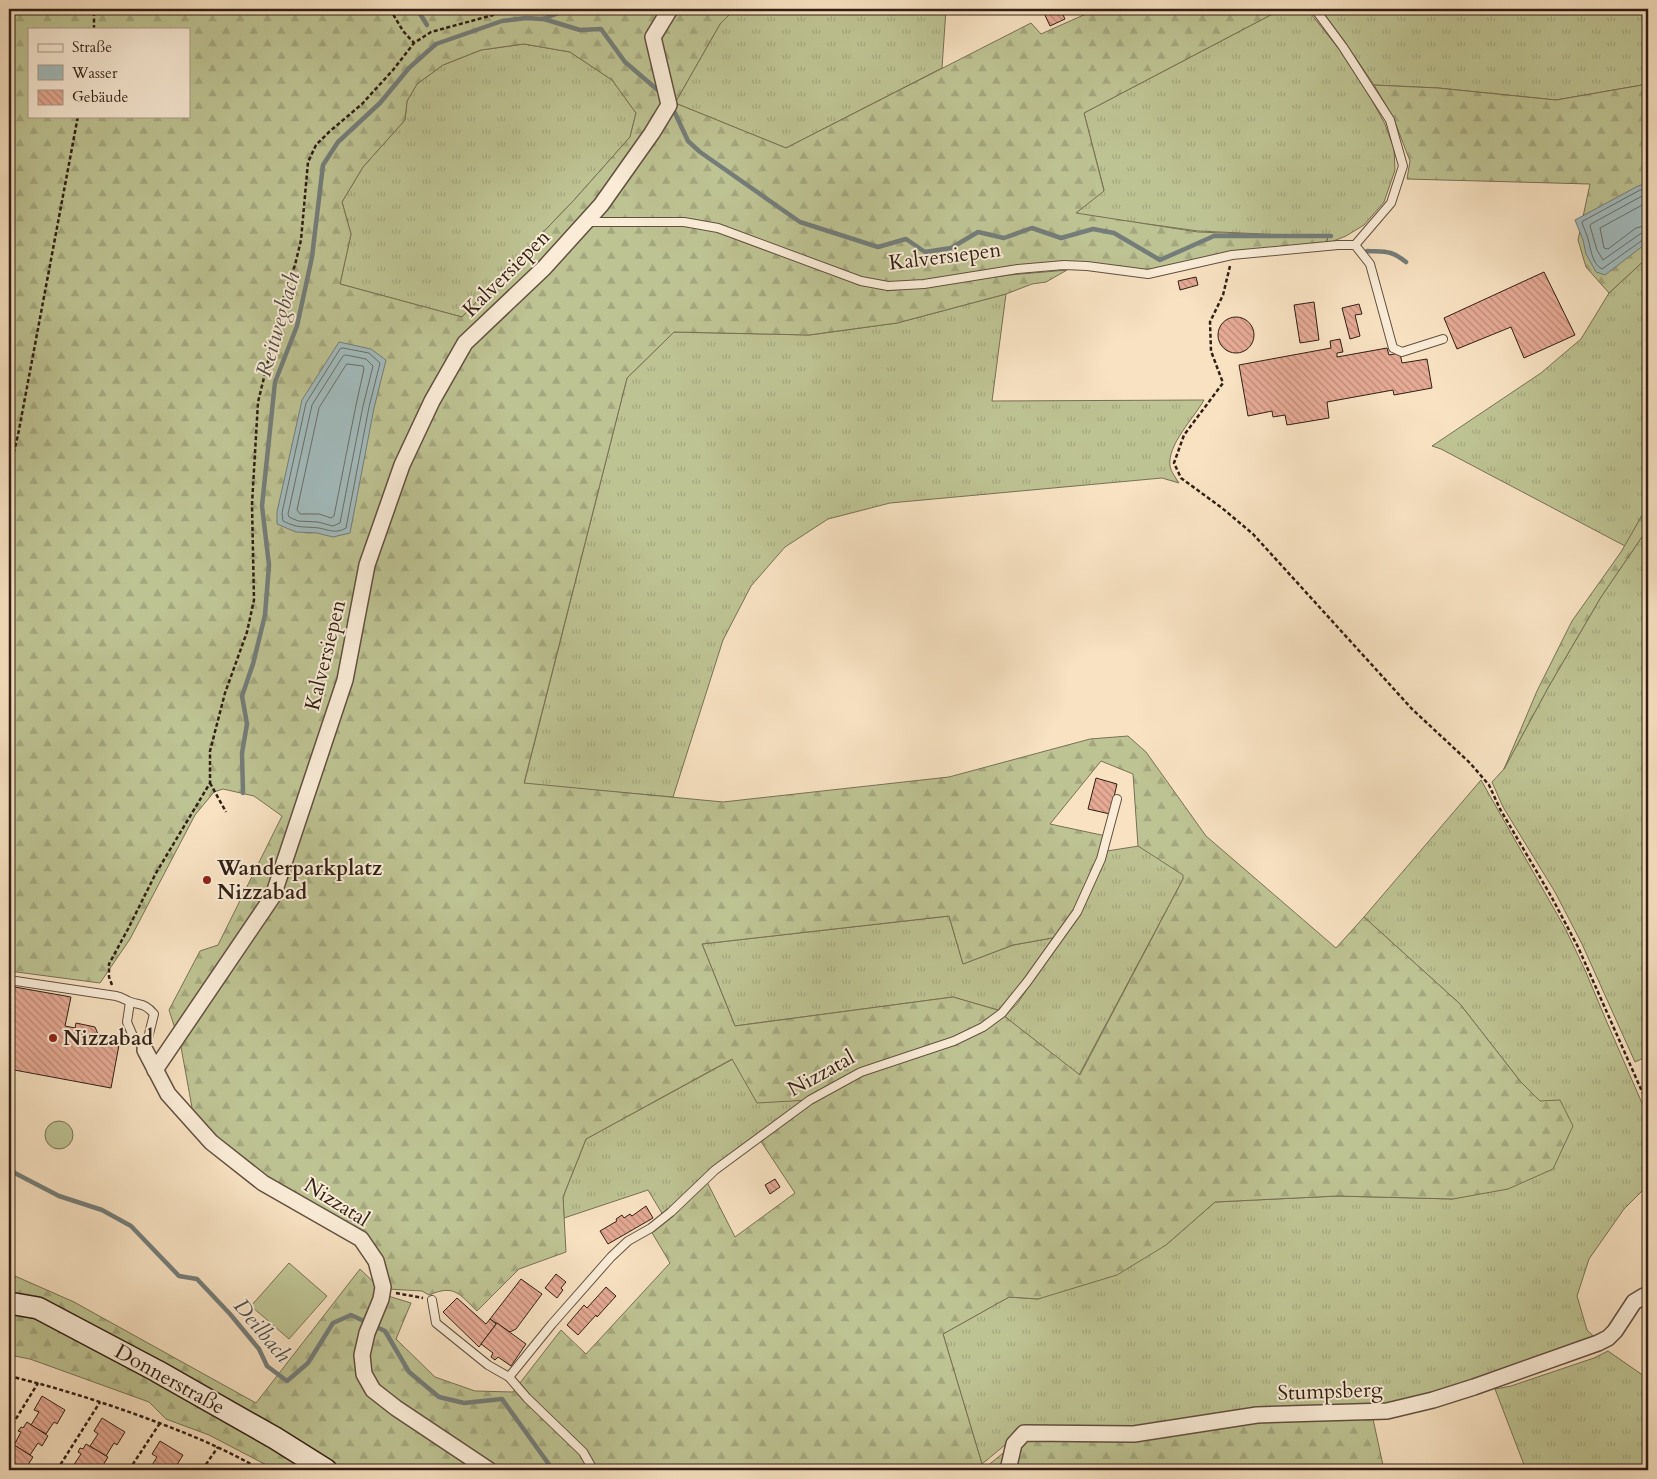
<svg xmlns="http://www.w3.org/2000/svg" width="1657" height="1479" viewBox="0 0 1657 1479" font-family="Cardo,serif">
  <defs>
    <pattern id="grass-tufts" width="24" height="20" patternUnits="userSpaceOnUse" patternTransform="scale(1.25)"><rect width="24" height="20" fill="#bec393"/><path d="M3 7l-1-3M5 7V3M7 7l1-3M15 17l-1-3M17 17v-4M19 17l1-3" fill="none" stroke="#a4a77e"/></pattern>
    <pattern id="forest-firs" width="22" height="20" patternUnits="userSpaceOnUse" patternTransform="scale(1.25)"><rect width="22" height="20" fill="#bec393"/><path d="M5 1l3.5 6h-7zM16 11l3.5 6h-7z" fill="#a4a77e"/></pattern>
    <pattern id="building-back-hatch" width="6" height="6" patternUnits="userSpaceOnUse" patternTransform="scale(1.25)"><rect width="6" height="6" fill="#e6aa95"/><path d="M-1 5l2 2M0 0l6 6M5-1l2 2" fill="none" stroke="#bb8a78"/></pattern>
  </defs>
  <rect width="100%" height="100%" fill="#f8e2c2"/>
  <filter id="stains"><feTurbulence type="fractalNoise" baseFrequency=".004" numOctaves="4"/><feColorMatrix values="0 0 0 0 .2 0 0 0 0 .09 0 0 0 0 .02 0 0 0 .5 -.17"/></filter>
  <radialGradient id="worn" r=".72"><stop offset=".6" stop-color="#630" stop-opacity="0"/><stop offset="1" stop-color="#630" stop-opacity=".3"/></radialGradient>
  <g fill="url(#grass-tufts)" stroke="#777154">
    <polygon points="735,9 946,9 942,68 786,148 675,103 720,24"/>
    <polygon points="1282,9 1307,9 1339,49 1369,95 1385,124 1394,149 1395,170 1384,202 1364,225 1346,236 1326,244 1328,237 1198,231 1075,214 1104,190 1084,113"/>
    <polygon points="1320,9 1648,9 1648,84 1556,100 1438,88 1374,85 1345,42"/>
    <polygon points="524,44 570,52 612,80 636,113 630,137 575,199 462,317 340,284 351,234 342,202 363,167 405,120 407,101 417,84 443,65 481,50"/>
    <polygon points="1648,257 1648,505 1625,546 1441,449 1432,446 1541,373 1581,339 1609,293"/>
    <path d="M1006 294 992 401 1204 400C1194 418 1167 445 1170 466 1171 472 1176 478 1179 483L1162 478 890 503 828 519 785 547 751 586 723 640 673 797 524 784 627 378 674 332 809 335 897 323Z"/>
    <polygon points="1648,528 1648,1056 1635,1062 1582,944 1555,892 1503,807 1492,782 1504,769 1549,686 1601,597"/>
    <polygon points="1481,780 1566,930 1585,970 1606,1020 1648,1117 1648,1185 1624,1209 1589,1259 1577,1296 1587,1330 1602,1344 1432,1400 1134,1432 1023,1430 982,1464 943,1334 1009,1297 1038,1299 1166,1245 1215,1202 1337,1196 1453,1199 1540,1102 1520,1081 1460,1004 1364,917"/>
    <polygon points="1139,846 1184,874 1183,879 1079,1075 1004,1016 1017,1004 1032,982 1104,859 1107,851"/>
    <polygon points="949,916 963,964 1013,945 1058,937 1001,1011 953,997 735,1026 702,944"/>
    <polygon points="733,1059 809,1100 663,1215 648,1190 564,1218 563,1197 586,1139"/>
    <polygon points="1608,1351 1644,1376 1648,1376 1648,1470 1526,1470 1495,1389 1511,1386 1594,1358"/>
  </g>
  <g fill="url(#forest-firs)" stroke="#777154" fill-rule="evenodd">
    <path d="M9 9H735L720 24 675 103 786 148 1031 23 1041 34 1097 9H1282L1084 113 1104 191 1076 213 1198 232 1328 237 1325 244 1283 248 1148 272 1064 262 968 273 925 281 886 283 887 291 1010 275 1067 270 1046 282 1032 284 1006 294 897 323 809 335 674 332 627 378 524 783 723 802 949 777 1090 739 1128 736 1146 752 1206 836 1336 948 1364 917 1460 1004 1520 1081 1540 1101 1560 1100 1573 1126 1553 1169 1508 1189 1453 1199 1337 1196 1215 1202 1166 1245 1117 1275 1038 1299 1009 1297 943 1334 982 1464 986 1467 1024 1436 1256 1420 1373 1419 1384 1470H276L209 1435 166 1419 149 1402 30 1359 9 1355V1275L15 1276 74 1302 256 1403 360 1269 388 1296 411 1303 396 1339 435 1377 475 1391 513 1392 561 1330 586 1354 670 1263 651 1231 707 1182 735 1237 795 1193 760 1140 811 1102 861 1074 955 1043 1004 1016 1080 1075 1183 879V875L1138 846 1133 774 1101 761 1050 824 1106 836C1095 872 1079 906 1058 937L1013 945 963 964 949 916 702 944 735 1026 953 997 1001 1011 967 1034 860 1071 809 1100 757 1103 732 1059 586 1139 563 1197 566 1252 519 1269 477 1311C459 1294 455 1284 429 1295L422 1291 387 1289 379 1259 261 1175 213 1135 193 1113 181 1047 169 1010 200 951 218 945 282 816 254 796 223 789 214 792 195 815 130 939 100 983 9 971ZM29 29H189V116H29ZM524 44 570 52 612 80 636 113 630 137 575 199 462 317 340 284 351 234 342 202 363 167 405 120 407 101 417 84 443 65 481 50Z"/>
    <polygon points="1648,84 1648,257 1609,293 1586,267 1578,240 1590,184 1407,179 1410,161 1393,117 1374,85 1438,88 1556,100"/>
    <polygon points="1648,505 1648,528 1601,597 1549,686 1504,769 1537,691 1572,621 1621,552"/>
  </g>
  <g fill="#bec393" stroke="#777154">
    <circle cx="59" cy="1135" r="14"/>
    <polygon points="289,1263 327,1296 289,1339 251,1306"/>
  </g>
  <g fill="#a2bbbd" stroke="#747d79">
    <polygon points="1645,184 1648,187 1648,242 1605,275 1596,272 1586,254 1583,240 1575,220 1638,186"/>
    <polygon points="339,342 371,349 386,360 374,408 350,533 333,537 317,533 296,532 277,524 277,512 302,400"/>
  </g>
  <g fill="none" stroke-linecap="round" stroke-linejoin="round">
    <g stroke="#696d68" stroke-width="1">
      <path d="M1648 190H1640L1583 221 1582 223C1584 229 1587 234 1588 239 1591 249 1592 264 1602 269L1644 239 1648 238"/>
      <polyline points="1648,196 1642,196 1591,224 1590,226 1597,250 1603,260 1640,234 1648,232"/>
      <polyline points="1648,204 1644,204 1600,228 1604,248 1608,249 1636,228 1648,225"/>
      <path d="M343 348 369 353 380 363 369 407 346 528C336 534 329 530 319 528 303 526 299 529 283 521L282 513 306 403 340 349Z"/>
      <polygon points="346,355 366,359 373,366 363,406 340,523 333,526 318,522 298,521 289,517 288,514 312,405 343,356"/>
      <polygon points="347,364 363,366 364,369 356,405 334,516 331,518 319,514 300,514 297,510 319,408"/>
    </g>
    <g stroke="#747d79" stroke-width="4.5">
      <polyline points="417,9 427,25"/>
      <polyline points="544,19 580,30 601,29 625,62 660,92"/>
      <polyline points="675,113 688,141 700,152 800,222 878,247 906,239 925,252 951,248 978,232 1004,238 1032,228 1061,238 1093,229 1114,233 1160,260 1214,236 1331,236"/>
      <path d="M1367 251C1386 252 1391 250 1406 262"/>
      <polyline points="243,793 242,753 247,724 242,696 253,664 265,615 269,565 262,506 275,382 297,326 312,257 323,165 338,142 380,103 409,68 436,44 502,21 526,18 543,19 569,9"/>
      <polyline points="9,1170 59,1196 102,1210 131,1226 179,1276 197,1279 230,1314 259,1349 267,1366 287,1381 308,1363 333,1323 351,1315 385,1331 409,1372 439,1397 464,1403 502,1399 553,1470"/>
    </g>
  </g>
  <g fill="url(#building-back-hatch)" stroke="#301f14">
    <polygon points="1053,9 1060,9 1065,19 1050,26 1044,13"/>
    <polygon points="1544,272 1575,335 1524,358 1511,327 1457,349 1444,318"/>
    <polygon points="1196,277 1198,285 1180,290 1178,281"/>
    <polygon points="1314,302 1319,340 1300,343 1294,305"/>
    <polygon points="1359,304 1362,314 1355,315 1360,336 1350,339 1342,308"/>
    <circle cx="1236" cy="335" r="18"/>
    <polygon points="1340,339 1343,352 1337,353 1337,357 1387,348 1389,355 1400,353 1402,363 1427,359 1432,388 1394,395 1393,390 1327,402 1329,418 1287,425 1285,415 1273,417 1272,411 1248,416 1239,365 1331,348 1330,341"/>
    <polygon points="1096,778 1117,784 1110,814 1088,809"/>
    <polygon points="9,986 71,997 65,1026 75,1028 76,1023 95,1027 98,1034 97,1041 119,1045 111,1088 9,1069"/>
    <polygon points="775,1179 780,1187 770,1194 765,1185"/>
    <polygon points="646,1206 653,1218 608,1244 600,1231 617,1221 616,1219 622,1215 624,1218 630,1214 632,1216"/>
    <polygon points="556,1274 566,1282 561,1288 563,1290 557,1298 545,1288"/>
    <polygon points="521,1279 542,1294 516,1329 510,1332 490,1319"/>
    <polygon points="606,1287 616,1296 597,1317 596,1315 578,1335 567,1325 584,1305 587,1308"/>
    <polygon points="457,1298 486,1324 490,1319 496,1324 479,1347 443,1312"/>
    <polygon points="497,1323 526,1344 511,1366 498,1357 495,1360 491,1357 493,1353 481,1344"/>
    <polygon points="42,1396 65,1410 57,1424 54,1422 46,1434 31,1425 39,1412 34,1410"/>
    <polygon points="102,1418 125,1432 117,1445 114,1443 106,1456 90,1446 98,1434 94,1431"/>
    <polygon points="27,1422 48,1436 42,1446 38,1443 30,1455 14,1445 21,1432 18,1431 21,1427 23,1428"/>
    <polygon points="160,1441 183,1455 175,1468 172,1466 169,1470 149,1470 157,1457 152,1454"/>
    <polygon points="11,1443 33,1457 26,1468 22,1465 18,1470 9,1470 9,1447"/>
    <polygon points="86,1444 108,1457 102,1467 97,1464 94,1470 80,1470 73,1466 81,1454 78,1452 80,1448 83,1449"/>
  </g>
  <g fill="none" stroke-linecap="round" stroke-linejoin="round">
    <defs>
      <g id="service">
        <polyline points="1315,9 1343,47 1390,120 1403,166 1391,203 1355,245"/>
        <polyline points="586,222 684,222 718,228 861,281 888,286 924,284 1018,269 1064,265 1087,266 1148,274 1232,255 1338,245 1355,245 1370,264 1393,348 1402,352 1443,339"/>
        <path d="M9 980 116 996C121 997 124 999 128 1001 140 1006 144 1002 154 1014L145 1050"/>
        <polyline points="130,1002 127,1022 133,1036 145,1050"/>
        <polyline points="432,1300 436,1323 488,1365 509,1377 552,1324 611,1257 628,1241 651,1228 671,1212 715,1170 810,1100 861,1072 954,1041 983,1027 1002,1013 1027,982 1077,912 1101,859 1117,799"/>
        <polyline points="509,1377 527,1398 583,1452 591,1466 589,1470"/>
      </g>
      <g id="minor">
        <polyline points="145,1050 168,1094 211,1142 263,1183 361,1239 376,1261 383,1287 381,1299 367,1333 362,1355 364,1374 373,1390 396,1408 489,1470"/>
        <polyline points="155,1070 273,896 345,680 367,565 402,465 432,401 465,343 544,268 601,205 652,133 669,105 653,37 670,9"/>
        <polyline points="1008,1470 1014,1444 1024,1433 1134,1434 1257,1415 1387,1411 1433,1400 1474,1387 1598,1343 1608,1338 1615,1331 1634,1302 1644,1296 1648,1297"/>
      </g>
      <polyline id="secondary" points="9,1303 38,1308 157,1371 275,1438 326,1470"/>
    </defs>
    <use href="#service" stroke="#625040" stroke-width="10"/>
    <use href="#minor" stroke="#625040" stroke-width="18"/>
    <use href="#secondary" stroke="#301f14" stroke-width="24"/>
    <g stroke="#301f14" stroke-width="2.5" stroke-dasharray="4 2.5" stroke-linecap="butt">
      <polyline points="390,9 403,31 414,43"/>
      <polyline points="94,29 94,9"/>
      <polyline points="1230,266 1223,295 1210,322 1211,351 1223,383 1184,435 1174,463 1181,478 1222,508 1253,534 1412,709 1470,763 1489,785 1500,809 1551,896 1578,947 1648,1105"/>
      <polyline points="9,472 18,435 78,116"/>
      <polyline points="210,783 226,812"/>
      <polyline points="112,985 109,977 109,964 128,929 156,873 210,783 210,751 225,693 247,632 254,600 252,504 258,402 284,296 295,265 301,240 308,162 316,145 329,132 362,104 393,70 414,43 431,32 515,9"/>
      <polyline points="1644,1283 1644,1261 1648,1248"/>
      <polyline points="396,1293 423,1298"/>
      <path d="M9 1376C55 1387 99 1401 143 1417 184 1432 224 1448 261 1470"/>
      <polyline points="9,1430 38,1383"/>
      <polyline points="343,1466 350,1470"/>
      <polyline points="57,1470 100,1402"/>
      <polyline points="129,1470 160,1423"/>
      <polyline points="202,1470 218,1447"/>
    </g>
    <use href="#service" stroke="#faecd7" stroke-width="8"/>
    <use href="#minor" stroke="#faecd7" stroke-width="15"/>
    <use href="#secondary" stroke="#faecd7" stroke-width="21"/>
  </g>
  <g fill="#8f2418" stroke="#faecd7" stroke-width="2">
    <circle cx="207" cy="880" r="5"/>
    <circle cx="53" cy="1038" r="5"/>
  </g>
  <g text-anchor="middle" stroke-width="4" stroke-linejoin="round" paint-order="stroke">
    <g font-size="21" fill="#301f14" stroke="#faecd7">
      <text transform="translate(945 256) rotate(-7)" y="7">Kalversiepen</text>
      <text transform="translate(506 273) rotate(-45)" y="7">Kalversiepen</text>
      <text transform="translate(325 655) rotate(-76)" y="7">Kalversiepen</text>
      <text transform="translate(821 1073) rotate(-29)" y="7">Nizzatal</text>
      <text transform="translate(337 1202) rotate(32)" y="7">Nizzatal</text>
      <text transform="translate(170 1379) rotate(29)" y="7">Donnerstraße</text>
      <text transform="translate(1330 1391) rotate(-2)" y="7">Stumpsberg</text>
    </g>
    <g font-size="21" font-weight="bold" fill="#301f14" stroke="#faecd7" text-anchor="start">
      <text x="217" y="875">Wanderparkplatz<tspan x="217" dy="24">Nizzabad</tspan></text>
      <text x="63" y="1045">Nizzabad</text>
    </g>
    <g font-size="22" font-style="italic" fill="#524e47" stroke="#faecd7">
      <text transform="translate(277 324) rotate(-74)" y="8">Reitwegbach</text>
      <text transform="translate(263 1330) rotate(50)" y="8">Deilbach</text>
    </g>
  </g>
  <rect width="1657" height="1479" fill="none" stroke="#f8e2c2" stroke-width="30"/>
  <rect x="10" y="10" width="1637" height="1459" fill="none" stroke="#301f14" stroke-width="2.5"/>
  <rect x="15" y="15" width="1627" height="1449" fill="none" stroke="#301f14"/>
  <rect x="28" y="28" width="162" height="90" fill="#faecd7" stroke="#a99a89"/>
  <rect x="38" y="44" width="25" height="8" fill="#faecd7" stroke="#a99a89"/>
  <text x="72" y="52" font-size="15" fill="#301f14">Straße</text>
  <rect x="38" y="65" width="25" height="15" fill="#a2bbbd" stroke="#a99a89"/>
  <text x="72" y="78" font-size="15" fill="#301f14">Wasser</text>
  <rect x="38" y="90" width="25" height="15" fill="url(#building-back-hatch)" stroke="#a99a89"/>
  <text x="72" y="102" font-size="15" fill="#301f14">Gebäude</text>
  <rect width="100%" height="100%" filter="url(#stains)"/>
  <rect width="100%" height="100%" fill="url(#worn)"/>
</svg>
